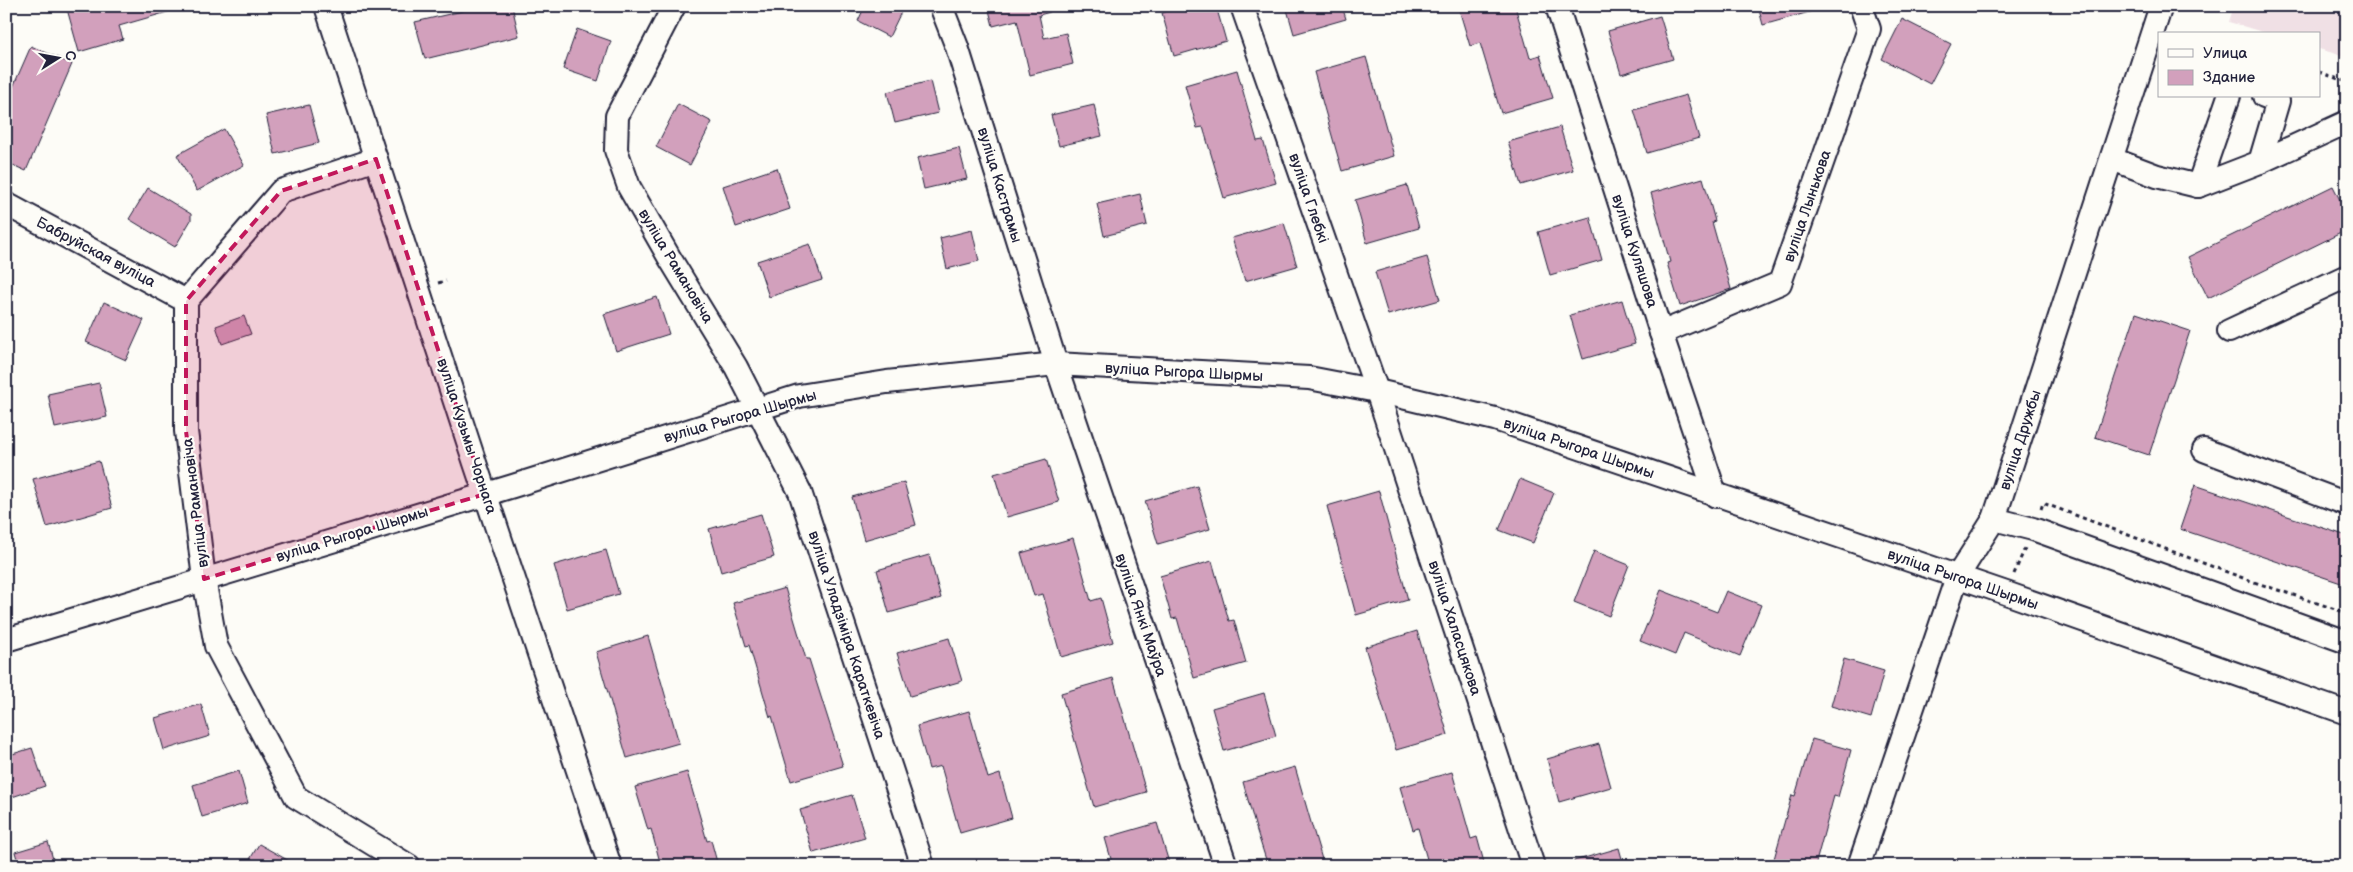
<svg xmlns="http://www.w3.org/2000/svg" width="2353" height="872" viewBox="0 0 2353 872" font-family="'Balsamiq Sans',sans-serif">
  <rect width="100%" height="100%" fill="#fdfcf7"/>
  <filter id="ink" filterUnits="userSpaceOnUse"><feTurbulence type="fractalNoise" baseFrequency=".02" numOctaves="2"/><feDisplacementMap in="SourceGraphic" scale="10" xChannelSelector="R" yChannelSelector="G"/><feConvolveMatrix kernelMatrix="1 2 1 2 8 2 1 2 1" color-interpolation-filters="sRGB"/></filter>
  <g filter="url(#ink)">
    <polygon fill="#f0e0e5" points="2234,6 2347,6 2347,57 2319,49 2319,34 2269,34 2229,22"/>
    <g fill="#d2a0bc" stroke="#22223b">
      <polygon points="77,6 171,6 171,11 119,26 123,39 79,52 67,9"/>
      <polygon points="484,6 512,6 519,36 425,59 415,22"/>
      <polygon points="865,6 904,6 889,37 858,21"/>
      <polygon points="988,6 1049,6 1050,12 1039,15 1044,38 1066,33 1073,64 1030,75 1017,20 993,26"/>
      <polygon points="1184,6 1216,6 1226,41 1174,56 1162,13"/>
      <polygon points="1286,6 1342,6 1346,19 1294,34"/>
      <polygon points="1458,6 1515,6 1530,58 1540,55 1553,98 1501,113 1480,43 1470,46"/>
      <polygon points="1758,6 1812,6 1813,11 1763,25"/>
      <polygon points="1660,16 1673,59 1621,74 1608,31"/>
      <polygon points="1902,19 1951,44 1930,84 1882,59"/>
      <polygon points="577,29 611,41 598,81 563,69"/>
      <polygon points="31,46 72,64 26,171 6,162 6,103"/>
      <polygon points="1366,57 1394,156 1342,171 1314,72"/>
      <polygon points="1237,70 1257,141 1263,140 1276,183 1224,198 1203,127 1197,128 1185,85"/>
      <polygon points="930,81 938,113 895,123 887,92"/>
      <polygon points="1686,95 1699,138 1647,153 1634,110"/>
      <polygon points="678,104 712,122 690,165 656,147"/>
      <polygon points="309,105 319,143 275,154 266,115"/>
      <polygon points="1094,105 1102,136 1059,146 1051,115"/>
      <polygon points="1560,127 1573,170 1521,185 1508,142"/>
      <polygon points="224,129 244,165 197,191 177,155"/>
      <polygon points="959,148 967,179 924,189 917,158"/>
      <polygon points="777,168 790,209 736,227 723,186"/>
      <polygon points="1703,178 1715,221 1712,222 1731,289 1680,306 1667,263 1670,262 1651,193"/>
      <polygon points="1407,185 1419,228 1367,243 1355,200"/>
      <polygon points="2333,186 2347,214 2347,230 2208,298 2188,257"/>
      <polygon points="148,188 191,214 191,220 175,247 129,219"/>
      <polygon points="1140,194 1147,225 1104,236 1097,204"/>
      <polygon points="1590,217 1602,260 1550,275 1538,232"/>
      <polygon points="1284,223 1297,266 1245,281 1232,238"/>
      <polygon points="972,230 979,261 947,269 940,238"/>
      <polygon points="810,244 822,280 769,297 757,261"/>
      <polygon points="1427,257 1440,300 1388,315 1375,272"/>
      <polygon points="657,297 669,334 616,351 604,314"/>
      <polygon points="1622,300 1635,344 1583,359 1570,315"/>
      <polygon points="104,302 144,320 126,360 86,342"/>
      <polygon points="2136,313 2190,331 2149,455 2095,437"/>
      <polygon points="244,316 251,334 222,344 216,326"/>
      <polygon points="99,383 107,417 55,428 48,394"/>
      <polygon points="1046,459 1059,502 1007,517 994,474"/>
      <polygon points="99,461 112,508 47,527 33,479"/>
      <polygon points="1520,479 1554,493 1533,543 1499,530"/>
      <polygon points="904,482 916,525 864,540 852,497"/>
      <polygon points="2195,485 2347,536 2347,585 2180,529"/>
      <polygon points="1197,486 1210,529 1158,544 1145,501"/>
      <polygon points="1379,491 1408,600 1356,615 1327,506"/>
      <polygon points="761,514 774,557 721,572 709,529"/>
      <polygon points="1073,538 1091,601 1101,598 1113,642 1061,657 1043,594 1034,596 1021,553"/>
      <polygon points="606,550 619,594 567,609 554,565"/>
      <polygon points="1594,551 1629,565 1609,616 1574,602"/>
      <polygon points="929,555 941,598 889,613 877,570"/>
      <polygon points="1212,561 1229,621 1234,620 1246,663 1194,678 1177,618 1172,619 1160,576"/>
      <polygon points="785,588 806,659 809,659 843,766 791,781 772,716 770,717 749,645 746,646 733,603"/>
      <polygon points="1661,590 1717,612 1726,591 1761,605 1740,656 1684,633 1675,655 1640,641"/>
      <polygon points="1417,631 1448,735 1396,750 1365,647"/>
      <polygon points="648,636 679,743 627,758 596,652"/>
      <polygon points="949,638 962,681 910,696 897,653"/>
      <polygon points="1844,659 1884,671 1871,718 1831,706"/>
      <polygon points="1113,678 1146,792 1094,807 1061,693"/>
      <polygon points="1264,693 1276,736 1224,751 1212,708"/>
      <polygon points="201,704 210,736 164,750 155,718"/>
      <polygon points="969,711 988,778 1000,774 1012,818 960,833 941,766 929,769 917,726"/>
      <polygon points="1812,739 1851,750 1838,797 1834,796 1815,866 1772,866 1792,795 1795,796"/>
      <polygon points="1599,744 1611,787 1559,802 1547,759"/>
      <polygon points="32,748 45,786 6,799 6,756"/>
      <polygon points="1295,767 1312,826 1324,866 1268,866 1255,825 1243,782"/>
      <polygon points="239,771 248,803 202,817 193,785"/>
      <polygon points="687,772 707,841 711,840 718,866 661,866 651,829 648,830 635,787"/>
      <polygon points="1452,772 1471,839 1477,837 1485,866 1429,866 1418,828 1413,830 1400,787"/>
      <polygon points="852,795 865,838 813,853 800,810"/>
      <polygon points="1157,823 1170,866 1113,866 1105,838"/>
      <polygon points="48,842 55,866 19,866 15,852"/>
      <polygon points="259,844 298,866 246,866"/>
      <polygon points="1619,848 1624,866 1574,866 1574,861"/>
    </g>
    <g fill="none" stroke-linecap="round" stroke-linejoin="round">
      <defs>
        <g id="minor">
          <polyline points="326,6 475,463 610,866"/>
          <polyline points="674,6 617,116 616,150 629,187 669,257 736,367 800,492 923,866"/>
          <polyline points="941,6 957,47 1056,364 1226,866"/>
          <polyline points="1242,6 1377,391 1533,866"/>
          <polyline points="1557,6 1661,333 1716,496"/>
          <polyline points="376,159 281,191 186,301 186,431 204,579 216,646 296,797 409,866"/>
          <polyline points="2112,159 2157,176 2198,186 2260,162 2278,101 2264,96"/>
          <polyline points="2260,162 2347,122"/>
          <polyline points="2198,186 2229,96"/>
          <polyline points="6,204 186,301"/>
          <polyline points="2229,331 2347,276"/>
          <polyline points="1661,333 1780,283 1869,29 1861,6"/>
          <polyline points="2204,450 2347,504"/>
          <polyline points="1994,519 2033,529 2347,642"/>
          <polyline points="6,640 513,486 799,396 887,382 1056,364 1309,378 1377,391 1495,419 2006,593 2347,713"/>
          <polyline points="1859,866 1957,577 1994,519 2161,6"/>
        </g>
      </defs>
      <use href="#minor" stroke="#22223b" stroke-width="26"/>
      <g stroke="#22223b" stroke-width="3" stroke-dasharray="4 4" stroke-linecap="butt">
        <polyline points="2319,72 2347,82"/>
        <polyline points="438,283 446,281"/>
        <polyline points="2041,509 2043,503 2251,581 2347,613"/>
        <polyline points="2014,574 2025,548"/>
      </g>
      <use href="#minor" stroke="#fdfcf7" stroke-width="22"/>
    </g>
  </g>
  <path fill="#c2185b" fill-opacity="0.2" stroke="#c2185b" stroke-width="4" stroke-dasharray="10 6" stroke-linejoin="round" d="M376 159 485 494 204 579 186 431V301L281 191Z"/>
  <g text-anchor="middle" stroke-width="4.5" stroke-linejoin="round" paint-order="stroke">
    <g font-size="15" fill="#22223b" stroke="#fdfcf7">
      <text transform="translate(1000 185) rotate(73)" y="5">вуліца Кастрамы</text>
      <text transform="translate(1309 198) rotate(71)" y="5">вуліца Глебкі</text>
      <text transform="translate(1807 206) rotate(-71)" y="5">вуліца Лынькова</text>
      <text transform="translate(1635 251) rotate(72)" y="5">вуліца Куляшова</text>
      <text transform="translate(96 252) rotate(28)" y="5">Бабруйская вуліца</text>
      <text transform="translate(676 266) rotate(59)" y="5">вуліца Рамановіча</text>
      <text transform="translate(1184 372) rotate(3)" y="5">вуліца Рыгора Шырмы</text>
      <text transform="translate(740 416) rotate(-16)" y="5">вуліца Рыгора Шырмы</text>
      <text transform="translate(467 436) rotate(72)" y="5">вуліца Кузьмы Чорнага</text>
      <text transform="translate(2020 440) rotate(-72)" y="5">вуліца Дружбы</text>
      <text transform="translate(1579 448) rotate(19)" y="5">вуліца Рыгора Шырмы</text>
      <text transform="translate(195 503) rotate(-97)" y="5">вуліца Рамановіча</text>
      <text transform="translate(352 534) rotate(-17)" y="5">вуліца Рыгора Шырмы</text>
      <text transform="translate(1963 579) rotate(19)" y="5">вуліца Рыгора Шырмы</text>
      <text transform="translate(1141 615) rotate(71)" y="5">вуліца Янкі Маўра</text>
      <text transform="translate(1455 628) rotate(72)" y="5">вуліца Халасцякова</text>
      <text transform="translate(847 635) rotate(72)" y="5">вуліца Уладзіміра Караткевіча</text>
    </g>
  </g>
  <rect width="2353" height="872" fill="none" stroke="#fdfcf7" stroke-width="25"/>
  <rect x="12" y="12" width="2328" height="847" fill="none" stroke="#22223b" stroke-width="2" filter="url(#ink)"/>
  <rect x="2158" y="32" width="162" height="65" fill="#fdfcf7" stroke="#a5a5ac"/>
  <rect x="2168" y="49" width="25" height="8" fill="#fdfcf7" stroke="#a5a5ac"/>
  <text x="2203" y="58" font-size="15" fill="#22223b">Улица</text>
  <rect x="2168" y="70" width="25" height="15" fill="#d2a0bc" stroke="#a5a5ac"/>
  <text x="2203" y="82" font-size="15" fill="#22223b">Здание</text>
  <g transform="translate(58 58) rotate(79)" stroke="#fdfcf7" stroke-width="4" paint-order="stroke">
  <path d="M0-4L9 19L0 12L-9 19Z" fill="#22223b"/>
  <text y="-8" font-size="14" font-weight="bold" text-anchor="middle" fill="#22223b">С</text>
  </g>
</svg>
